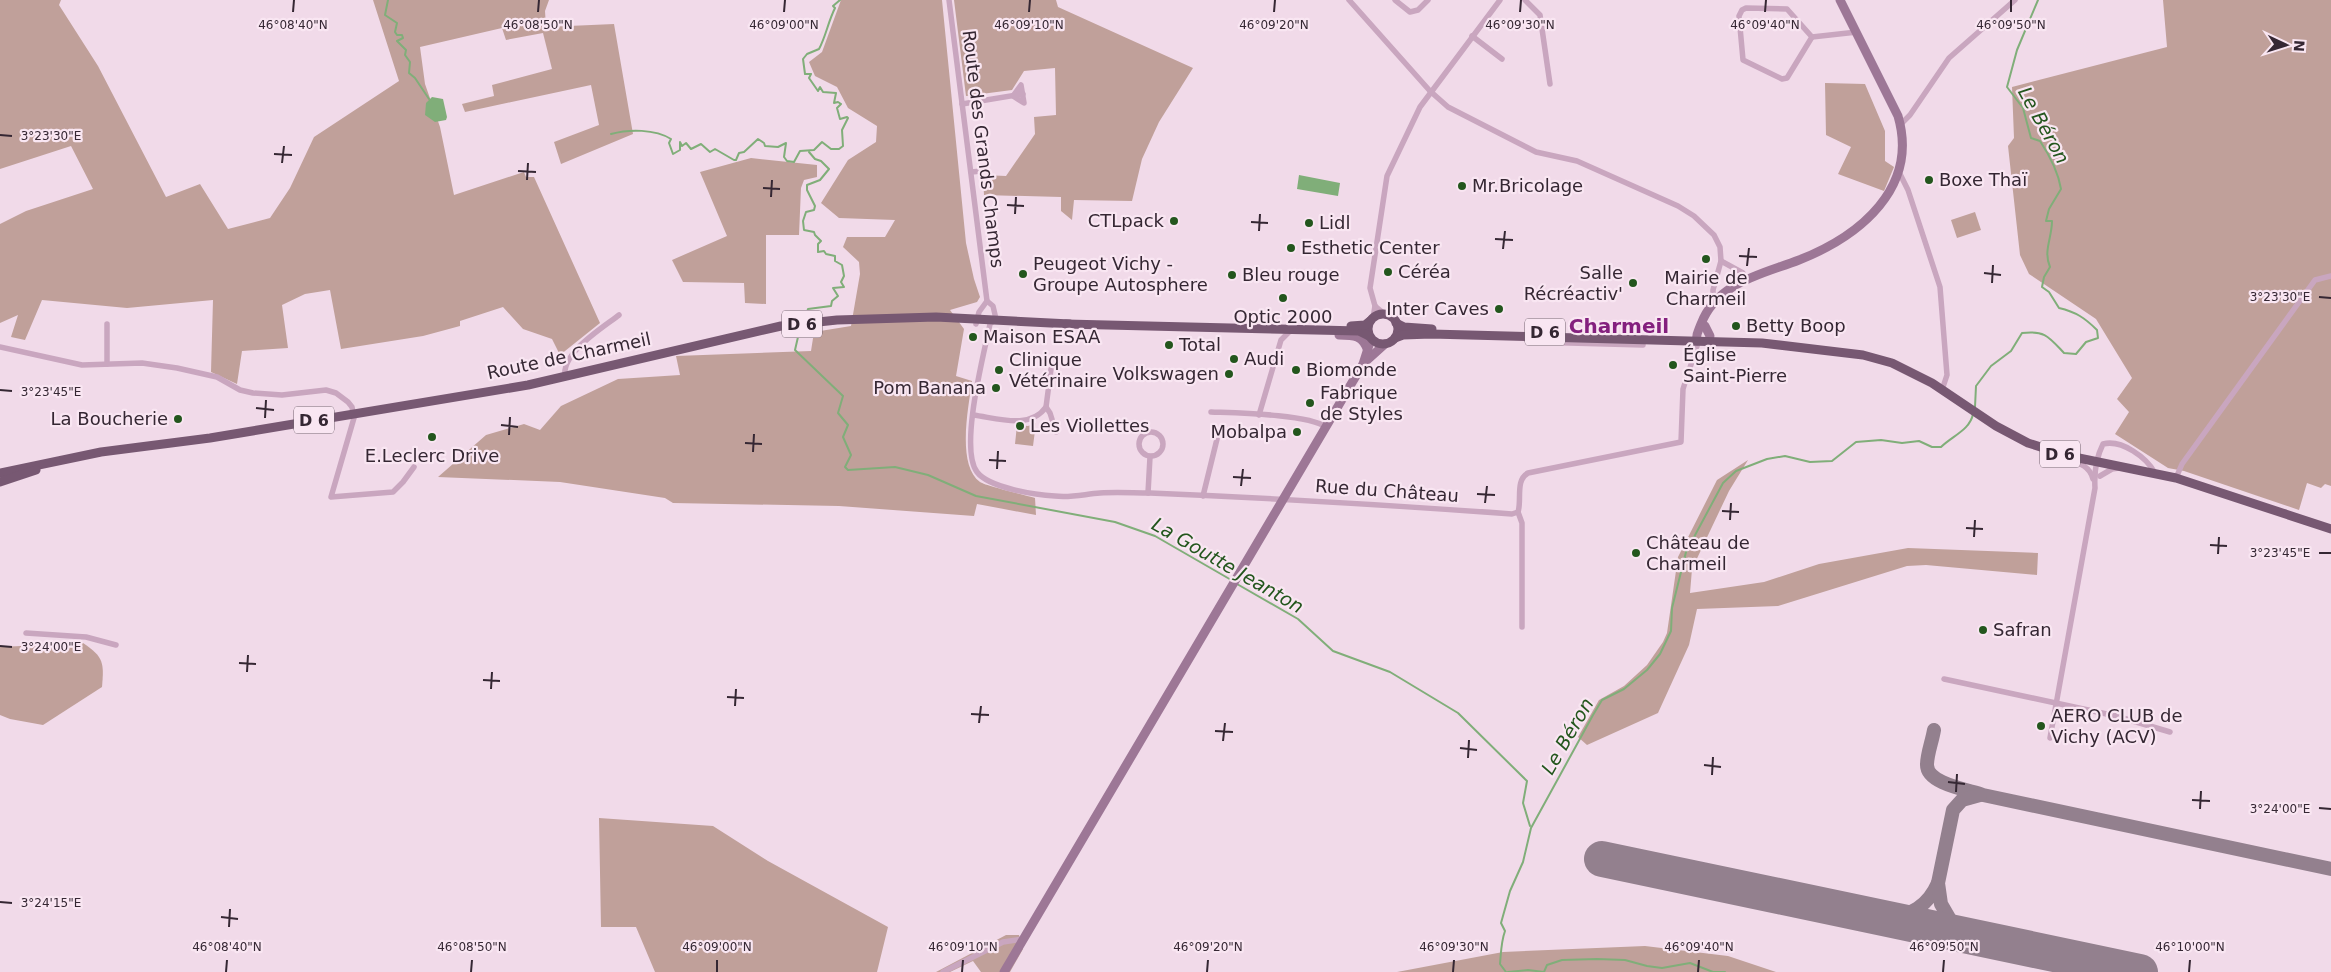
<svg xmlns="http://www.w3.org/2000/svg" width="2331" height="972" viewBox="0 0 2331 972" font-family="'DejaVu Sans',sans-serif">
  <rect width="100%" height="100%" fill="#f1dae9"/>
  <g fill="#c0a09a">
    <polygon points="0,0 61,0 59,5 98,66 166,197 200,184 228,229 270,218 290,188 314,137 399,81 373,0 549,0 545,11 546,27 614,24 633,134 561,164 554,142 599,125 591,85 465,112 462,104 494,96 492,85 552,69 543,33 506,40 502,28 420,47 425,84 440,127 454,195 524,172 526,177 534,177 600,323 560,355 552,339 523,329 503,307 460,321 460,326 423,336 341,349 330,290 305,294 282,305 288,348 242,351 237,384 211,372 213,300 127,308 42,300 25,340 11,337 18,315 0,323 0,224 26,211 93,189 71,146 0,169"/>
    <path d="M841 0H942L966 243 974 279 980 297 977 302 950 310 964 329 956 376 972 381C969 405 956 465 980 482 986 486 1025 495 1035 498L1036 515 977 504 974 516 839 506 673 503 665 498 560 482 438 477 486 435 524 424 540 430 561 406 618 379 680 375 676 356 811 351 814 332 851 326 860 274 859 262 843 247 847 237H885L895 220 839 218 821 203 848 160 876 142 877 126 848 108 837 87 815 76 809 62 822 52Z"/>
    <polygon points="954,0 1056,0 1058,7 1193,68 1159,122 1142,159 1132,201 1074,200 1072,220 1061,211 1061,197 984,195 983,175 1006,176 1035,134 1034,117 1056,115 1055,68 1024,71 1012,90 966,96"/>
    <polygon points="2163,0 2331,0 2331,486 2325,484 2321,488 2307,483 2299,510 2184,471 2168,468 2115,434 2129,412 2117,399 2132,378 2096,319 2029,274 2020,255 2008,146 2014,138 2012,87 2167,47"/>
    <polygon points="1825,83 1865,84 1885,131 1885,161 1894,167 1884,191 1838,174 1851,147 1826,135"/>
    <polygon points="751,158 817,165 817,177 804,180 801,188 799,235 766,235 766,304 745,303 744,283 683,282 672,260 727,236 700,172"/>
    <polygon points="1975,212 1981,230 1957,238 1951,220"/>
    <polygon points="1036,423 1033,446 1015,444 1017,425 1028,426"/>
    <polygon points="1748,460 1729,491 1692,569 1690,593 1764,582 1819,564 1908,548 2038,553 2037,575 1926,565 1907,566 1778,606 1697,609 1689,645 1658,713 1587,745 1578,737 1599,700 1624,686 1647,665 1663,642 1667,633 1678,557 1717,480"/>
    <path d="M83 643C104 657 104 663 102 687L43 725 10 719 0 715V647Z"/>
    <polygon points="599,818 713,826 768,861 888,927 877,972 655,972 636,927 601,927"/>
    <polygon points="1006,935 1019,935 1023,949 1010,972 981,972 973,961 950,972 936,972"/>
    <polygon points="1645,946 1728,956 1776,972 1397,972 1503,952"/>
  </g>
  <g fill="#80ae79">
    <polygon points="432,97 443,99 447,117 446,120 435,122 425,115 426,103"/>
    <polygon points="1299,175 1340,183 1338,196 1297,189"/>
  </g>
  <g fill="none" stroke-linecap="round" stroke-linejoin="round">
    <g stroke="#80ae79" stroke-width="2">
      <polyline points="388,0 385,15 397,23 395,32 397,35 402,35 403,38 397,41 406,50 405,55 410,62 409,73 415,78 429,99"/>
      <path d="M611 134C629 129 655 129 671 139L669 143 673 154 680 150V142L682 146 686 143 691 149 701 144 710 152 715 149 734 160H736L739 153 744 152 758 139 764 143 765 146 778 147 786 143 784 157 787 161 794 162 800 151 814 150 822 142 831 149H839L843 146 842 130 848 118 847 117 840 119 837 108 841 104 838 102 834 103 836 93 823 92 820 87 818 91 809 78 811 74H805L803 59 807 54 819 49C826 36 828 22 835 8L833 6 840 0"/>
      <polyline points="807,312 808,309 831,306 832,301 838,296 833,288 844,287 841,282 844,276 842,265 835,261 835,256 826,254 824,251 818,252 818,244 821,241 815,235 814,232 804,230 803,221 806,212 814,210 815,206 807,190 807,185 820,180 829,169 821,161 815,159 809,152"/>
      <polyline points="806,331 806,334 798,337 795,350 843,396 838,413 848,425 843,437 851,455 845,467 848,470 895,467 928,475 976,496 1115,522 1155,536 1233,581"/>
      <path d="M1975 407 1976 386 1991 366 2011 351 2022 333C2045 330 2049 337 2064 353L2076 354 2086 342 2098 338 2097 330C2085 318 2076 312 2059 308L2049 292 2042 287 2044 277 2050 267C2043 251 2052 238 2052 221H2046L2049 209 2061 189C2058 171 2050 156 2040 141L2031 138 2023 108 2007 87 2017 50 2038 0"/>
      <polyline points="1237,584 1298,619 1333,651 1390,672 1458,713 1527,781 1523,803 1530,826"/>
      <path d="M1506 972 1500 964C1501 953 1501 942 1505 931L1501 923 1510 891 1523 862 1531 828 1593 715 1602 700 1624 689 1647 670 1660 654 1671 631 1672 608 1686 552 1723 483 1736 471 1767 459 1785 456 1810 462 1832 461 1856 442 1881 440 1902 443 1919 441 1932 447H1941C1952 436 1970 430 1973 414"/>
      <polyline points="1508,972 1528,970 1544,972 1547,965 1562,960 1597,959 1625,960 1647,966 1662,968 1690,963 1713,972"/>
      <polyline points="1714,972 1725,972"/>
    </g>
    <g stroke="#93808e" stroke-width="14">
      <path d="M1934 730C1932 742 1927 754 1927 765 1927 784 1969 790 1983 795L2331 869"/>
      <path d="M1886 918C1911 916 1928 906 1938 883"/>
      <polyline points="1976,937 1952,923 1941,904 1938,883 1953,810 1962,800 1980,795"/>
    </g>
    <polyline stroke="#93808e" stroke-width="36" points="1602,859 2140,972"/>
    <g stroke="#c9a6bf" stroke-width="5.5">
      <path d="M949 0 987 301 993 306 996 319 990 324C984 354 959 448 977 472 989 488 1036 495 1055 496 1071 498 1085 494 1100 493 1117 492 1133 493 1150 493 1271 498 1391 505 1512 514L1518 512C1522 500 1515 480 1528 473L1681 442 1683 389 1699 340"/>
      <polyline points="1349,0 1430,91 1448,107 1536,152 1577,161 1678,206 1694,216 1714,235 1720,247 1721,261 1713,290 1713,300 1715,302"/>
      <polyline points="1395,0 1410,12 1418,10 1428,0"/>
      <polyline points="1525,0 1540,15 1550,84"/>
      <polygon points="1746,8 1787,9 1812,37 1787,78 1782,79 1743,60 1739,16 1742,10"/>
      <polyline points="1472,36 1502,59"/>
      <polyline points="1812,37 1857,32"/>
      <polygon points="1021,85 1024,103 1013,96"/>
      <polyline points="962,104 1023,94"/>
      <polyline points="1901,124 1910,115 1949,58 2015,0"/>
      <polyline points="971,172 982,171"/>
      <polyline points="1899,172 1908,190 1940,287 1947,375 1942,390"/>
      <polyline points="1721,261 1743,273 1745,279"/>
      <polyline points="1387,316 1375,306 1370,288 1387,176 1420,107 1500,0"/>
      <polyline points="1373,318 1375,306"/>
      <polyline points="107,324 107,364"/>
      <polyline points="976,324 979,312 987,301"/>
      <polyline points="1528,331 1527,336 1532,342 1643,345"/>
      <polyline points="0,347 82,365 142,363 177,368 217,377 240,390 253,393 282,395 326,390 336,393 348,402 352,407 354,418 331,497 393,492 403,482 414,467"/>
      <polyline points="1051,369 1046,407 1050,413 1056,432"/>
      <path d="M565 377C561 353 601 329 619 315"/>
      <path d="M1211 412C1235 413 1308 414 1326 427"/>
      <path d="M973 415C997 418 1030 430 1046 407"/>
      <polyline points="1259,415 1281,340 1291,330"/>
      <circle cx="1151" cy="444" r="12"/>
      <path d="M2053 453C2066 463 2088 459 2093 479"/>
      <polyline points="2100,476 2112,469 2119,468"/>
      <polyline points="2176,478 2182,464 2315,280 2331,276"/>
      <polyline points="1148,493 1150,457"/>
      <polyline points="1203,496 1217,439"/>
      <polyline points="1518,512 1522,523 1522,627"/>
      <polyline points="26,633 86,637 116,645"/>
      <polyline points="1944,679 2116,716 2170,732"/>
      <path d="M2050 738 2095 488C2094 472 2096 458 2103 444 2122 439 2147 458 2155 473"/>
      <polyline points="943,972 1003,942 1023,939"/>
    </g>
    <g stroke="#9d7796" stroke-width="9">
      <polyline points="1705,326 1710,336"/>
      <path d="M1339 335C1354 335 1363 335 1368 351"/>
      <path d="M1697 341C1695 335 1699 330 1701 324 1717 282 1763 274 1799 260 1860 236 1919 188 1898 116L1840 0"/>
      <polyline points="1365,362 1385,344"/>
      <polyline points="1004,972 1363,364 1371,339"/>
    </g>
    <g stroke="#775872" stroke-width="9">
      <circle cx="1383" cy="329" r="15"/>
      <polyline points="1396,323 1404,327 1432,329"/>
      <polyline points="1066,324 1359,331 1369,336"/>
      <polyline points="1351,326 1365,325 1370,321"/>
      <polyline points="1395,338 1403,335 1431,334 1762,343 1863,355 1892,363 1932,383 1996,426 2028,443 2069,456 2176,478 2331,529"/>
      <polyline points="0,473 101,452 210,438 528,385 781,326 837,320 936,317 1070,324"/>
      <polyline points="0,482 36,470"/>
    </g>
  </g>
  <path fill="none" stroke="#352733" stroke-width="2" d="M293 12 294 0M538 12 539 0M784 12 785 0M1029 12 1030 0M1274 12 1275 0M1520 12 1521 0M1765 12 1766 0M2011 12V0M0 135 12 136M274 154 292 155M282 163 284 146M518 171 536 172M527 180 528 163M763 188 780 189M771 197 772 180M1007 205 1024 206M1015 214 1016 197M1251 222 1268 223M1259 231 1260 214M1495 239 1513 240M1503 249 1505 231M1739 256 1757 257M1747 266 1749 248M1984 273 2001 275M1992 283 1993 265M2319 297 2331 298M0 390 12 391M256 408 274 410M265 418 266 400M501 425 518 427M509 435 510 417M745 443 762 444M753 452 754 434M989 460 1006 461M997 469 998 451M1233 477 1251 478M1241 486 1243 469M1477 494 1495 495M1485 503 1487 486M1722 511 1739 512M1730 520 1731 503M1966 528 1983 529M1974 537 1975 520M2210 545 2227 546M2319 553H2331M2218 554 2219 537M0 646 12 647M239 663 256 664M247 672 248 655M483 680 500 681M491 689 492 672M727 697 744 698M735 706 736 689M971 714 989 715M979 723 981 706M1215 731 1233 732M1223 741 1225 723M1460 748 1477 750M1468 758 1469 740M1704 765 1721 767M1712 775 1713 757M1948 782 1965 784M1956 792 1957 774M2192 800 2210 801M2319 808 2331 809M2200 809 2201 791M0 902 12 903M221 917 238 919M229 927 230 909M226 972 227 960M471 972 472 960M717 972V960M962 972 963 960M1207 972 1208 960M1453 972 1454 960M1698 972 1699 960M1943 972 1944 960M2189 972 2190 960"/>
  <g fill="#23561d" stroke="#f9e6f2" stroke-width="2">
    <circle cx="1929" cy="180" r="5"/>
    <circle cx="1462" cy="186" r="5"/>
    <circle cx="1174" cy="221" r="5"/>
    <circle cx="1309" cy="223" r="5"/>
    <circle cx="1291" cy="248" r="5"/>
    <circle cx="1706" cy="259" r="5"/>
    <circle cx="1388" cy="272" r="5"/>
    <circle cx="1023" cy="274" r="5"/>
    <circle cx="1232" cy="275" r="5"/>
    <circle cx="1633" cy="283" r="5"/>
    <circle cx="1283" cy="298" r="5"/>
    <circle cx="1499" cy="309" r="5"/>
    <circle cx="1736" cy="326" r="5"/>
    <circle cx="973" cy="337" r="5"/>
    <circle cx="1169" cy="345" r="5"/>
    <circle cx="1234" cy="359" r="5"/>
    <circle cx="1673" cy="365" r="5"/>
    <circle cx="999" cy="370" r="5"/>
    <circle cx="1296" cy="370" r="5"/>
    <circle cx="1229" cy="374" r="5"/>
    <circle cx="996" cy="388" r="5"/>
    <circle cx="1310" cy="403" r="5"/>
    <circle cx="178" cy="419" r="5"/>
    <circle cx="1020" cy="426" r="5"/>
    <circle cx="1297" cy="432" r="5"/>
    <circle cx="432" cy="437" r="5"/>
    <circle cx="1636" cy="553" r="5"/>
    <circle cx="1983" cy="630" r="5"/>
    <circle cx="2041" cy="726" r="5"/>
  </g>
  <g text-anchor="middle" stroke-width="4.5" stroke-linejoin="round" paint-order="stroke">
    <g fill="#f9e6f2" stroke="#70606c" stroke-width="1">
      <rect x="782" y="310.5" width="40" height="27" rx="4"/>
      <rect x="1525" y="318.5" width="40" height="27" rx="4"/>
      <rect x="294" y="406.5" width="40" height="27" rx="4"/>
      <rect x="2040" y="440.5" width="40" height="27" rx="4"/>
    </g>
    <g font-size="16" font-weight="bold" fill="#352733">
      <text x="802" y="330">D 6</text>
      <text x="1545" y="338">D 6</text>
      <text x="314" y="426">D 6</text>
      <text x="2060" y="460">D 6</text>
    </g>
    <g font-size="18" fill="#352733" stroke="#f9e6f2">
      <text transform="translate(983 149) rotate(83)" y="6">Route des Grands Champs</text>
      <text transform="translate(569 356) rotate(-12)" y="6">Route de Charmeil</text>
      <text transform="translate(1387 491) rotate(4)" y="6">Rue du Château</text>
    </g>
    <g font-size="18" fill="#352733" stroke="#f9e6f2" text-anchor="start">
      <text x="1939" y="186">Boxe Thaï</text>
      <text x="1472" y="192">Mr.Bricolage</text>
      <text x="1164" y="227" text-anchor="end">CTLpack</text>
      <text x="1319" y="229">Lidl</text>
      <text x="1301" y="254">Esthetic Center</text>
      <text x="1033" y="270">Peugeot Vichy -<tspan x="1033" dy="21">Groupe Autosphere</tspan></text>
      <text x="1398" y="278">Céréa</text>
      <text x="1623" y="279" text-anchor="end">Salle<tspan x="1623" dy="21">Récréactiv'</tspan></text>
      <text x="1242" y="281">Bleu rouge</text>
      <text x="1706" y="284" text-anchor="middle">Mairie de<tspan x="1706" dy="21">Charmeil</tspan></text>
      <text x="1489" y="315" text-anchor="end">Inter Caves</text>
      <text x="1283" y="323" text-anchor="middle">Optic 2000</text>
      <text x="1746" y="332">Betty Boop</text>
      <text x="983" y="343">Maison ESAA</text>
      <text x="1179" y="351">Total</text>
      <text x="1683" y="361">Église<tspan x="1683" dy="21">Saint-Pierre</tspan></text>
      <text x="1244" y="365">Audi</text>
      <text x="1009" y="366">Clinique<tspan x="1009" dy="21">Vétérinaire</tspan></text>
      <text x="1306" y="376">Biomonde</text>
      <text x="1219" y="380" text-anchor="end">Volkswagen</text>
      <text x="986" y="394" text-anchor="end">Pom Banana</text>
      <text x="1320" y="399">Fabrique<tspan x="1320" dy="21">de Styles</tspan></text>
      <text x="168" y="425" text-anchor="end">La Boucherie</text>
      <text x="1030" y="432">Les Viollettes</text>
      <text x="1287" y="438" text-anchor="end">Mobalpa</text>
      <text x="432" y="462" text-anchor="middle">E.Leclerc Drive</text>
      <text x="1646" y="549">Château de<tspan x="1646" dy="21">Charmeil</tspan></text>
      <text x="1993" y="636">Safran</text>
      <text x="2051" y="722">AERO CLUB de<tspan x="2051" dy="21">Vichy (ACV)</tspan></text>
    </g>
    <g font-size="19" font-style="italic" fill="#23561d" stroke="#f9e6f2">
      <text transform="translate(2044 125) rotate(61)" y="7">Le Béron</text>
      <text transform="translate(1228 565) rotate(30)" y="7">La Goutte Jeanton</text>
      <text transform="translate(1567 736) rotate(-60)" y="7">Le Béron</text>
    </g>
    <g font-size="20" font-weight="bold" fill="#84207e" stroke="#f9e6f2">
      <text x="1619" y="333">Charmeil</text>
    </g>
  </g>
  <g font-size="12" text-anchor="middle" fill="#352733" stroke="#f9e6f2" stroke-width="4.5" stroke-linejoin="round" paint-order="stroke">
    <text x="293" y="29">46°08'40"N</text>
    <text x="538" y="29">46°08'50"N</text>
    <text x="784" y="29">46°09'00"N</text>
    <text x="1029" y="29">46°09'10"N</text>
    <text x="1274" y="29">46°09'20"N</text>
    <text x="1520" y="29">46°09'30"N</text>
    <text x="1765" y="29">46°09'40"N</text>
    <text x="2011" y="29">46°09'50"N</text>
    <text x="51" y="140">3°23'30"E</text>
    <text x="2280" y="301">3°23'30"E</text>
    <text x="51" y="396">3°23'45"E</text>
    <text x="2280" y="557">3°23'45"E</text>
    <text x="51" y="651">3°24'00"E</text>
    <text x="2280" y="813">3°24'00"E</text>
    <text x="51" y="907">3°24'15"E</text>
    <text x="227" y="951">46°08'40"N</text>
    <text x="472" y="951">46°08'50"N</text>
    <text x="717" y="951">46°09'00"N</text>
    <text x="963" y="951">46°09'10"N</text>
    <text x="1208" y="951">46°09'20"N</text>
    <text x="1454" y="951">46°09'30"N</text>
    <text x="1699" y="951">46°09'40"N</text>
    <text x="1944" y="951">46°09'50"N</text>
    <text x="2190" y="951">46°10'00"N</text>
  </g>
  <g transform="translate(2286 45) rotate(94)" stroke="#f9e6f2" stroke-width="4" paint-order="stroke">
  <path d="M0-4L9 19L0 12L-9 19Z" fill="#352733"/>
  <text y="-8" font-size="14" font-weight="bold" text-anchor="middle" fill="#352733">N</text>
  </g>
</svg>
